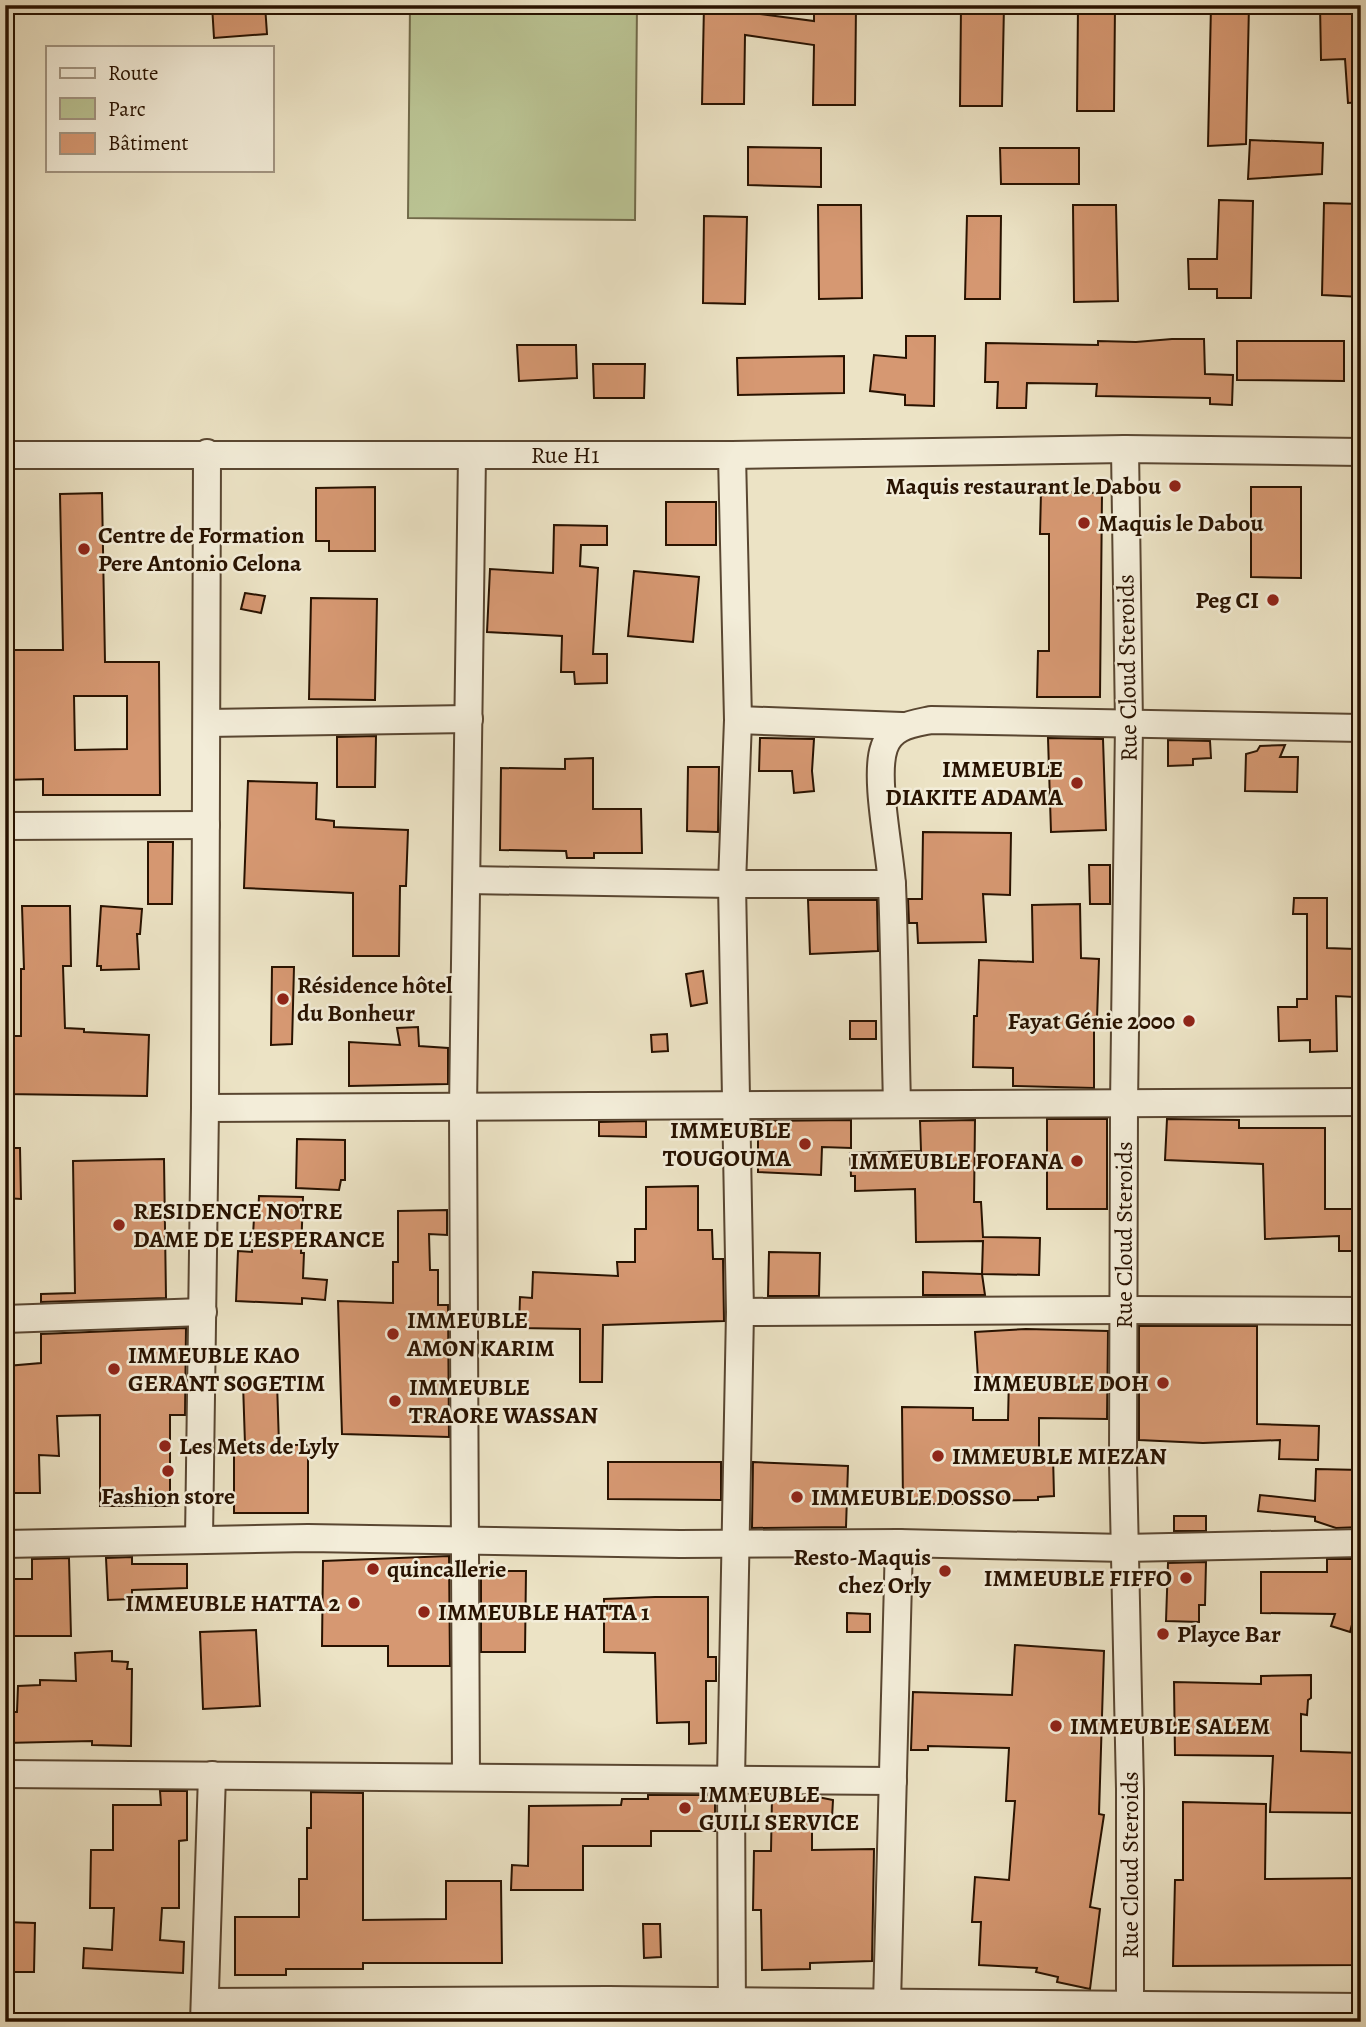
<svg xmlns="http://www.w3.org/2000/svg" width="1366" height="2027" viewBox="0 0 1366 2027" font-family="Alegreya,serif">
  <rect width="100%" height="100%" fill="#ece3c5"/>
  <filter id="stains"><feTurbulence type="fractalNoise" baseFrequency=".00286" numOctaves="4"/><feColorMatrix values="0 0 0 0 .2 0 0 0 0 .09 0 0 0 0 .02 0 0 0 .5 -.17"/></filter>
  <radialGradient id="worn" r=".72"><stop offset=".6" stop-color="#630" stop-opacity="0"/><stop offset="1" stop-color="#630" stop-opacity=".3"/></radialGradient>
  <polygon fill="#bac393" stroke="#716a4a" stroke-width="2" points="410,5 637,5 635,220 408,218"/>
  <g fill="#d69872" stroke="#281200" stroke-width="2" fill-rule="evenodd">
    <polygon points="212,5 265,5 267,34 214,38"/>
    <polygon points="704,5 745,5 745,12 814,21 814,5 856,5 855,105 813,105 814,45 745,35 744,104 702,104"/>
    <polygon points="961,5 1004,5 1002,106 960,106"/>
    <polygon points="1078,5 1115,5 1114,111 1077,111"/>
    <polygon points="1211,5 1249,5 1246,144 1208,146"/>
    <polygon points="1320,5 1361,5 1361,102 1348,103 1345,59 1321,60"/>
    <polygon points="1250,140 1323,143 1322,174 1248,179"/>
    <polygon points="748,147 821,148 821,187 748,185"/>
    <polygon points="1000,148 1079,148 1079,184 1001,184"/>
    <polygon points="1219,200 1253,201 1251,298 1217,298 1217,289 1189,289 1188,259 1217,259"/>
    <polygon points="1324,203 1361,204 1361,297 1322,295"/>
    <polygon points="818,205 861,205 862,298 819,299"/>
    <polygon points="1073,205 1116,205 1118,301 1074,302"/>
    <polygon points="704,216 747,217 745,304 703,303"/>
    <polygon points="967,216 1001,216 1000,299 965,299"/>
    <polygon points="906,336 935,336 934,406 905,405 905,395 870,391 874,355 906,358"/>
    <polygon points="1172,339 1204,339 1205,374 1233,375 1232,405 1210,404 1210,398 1096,396 1097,384 1027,383 1026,408 997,408 998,382 985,382 986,343 1098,345 1098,341 1136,342"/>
    <polygon points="1237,341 1344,341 1344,381 1237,380"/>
    <polygon points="517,345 576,345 577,378 519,381"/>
    <polygon points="844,356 844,393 738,395 737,358"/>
    <polygon points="593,364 645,364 644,398 594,398"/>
    <polygon points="375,487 375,551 329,551 329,541 316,541 316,488"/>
    <polygon points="1251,487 1301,487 1301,578 1251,577"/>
    <polygon points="1041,492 1102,493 1100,697 1037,697 1038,651 1049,651 1049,534 1040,534"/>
    <path d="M102 493 105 662H159L160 795H43V779L5 780V650H63L60 494ZM74 696H127V749L75 750Z"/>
    <rect x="666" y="502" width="50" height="43"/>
    <polygon points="554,525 607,526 607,545 581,545 580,566 598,568 593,654 607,654 607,683 575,684 574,672 561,672 562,636 487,632 490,569 553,573"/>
    <polygon points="634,571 699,577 693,642 628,636"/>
    <polygon points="245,593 265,596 261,613 241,609"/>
    <polygon points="311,598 377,599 375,700 309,699"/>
    <polygon points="376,736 375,787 337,787 337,737"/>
    <polygon points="760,738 814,739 812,771 814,791 794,793 792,771 759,771"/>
    <polygon points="1048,738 1103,739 1106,830 1051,832"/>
    <polygon points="1168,740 1210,741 1211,758 1193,759 1193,765 1168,766"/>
    <polygon points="1285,745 1280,757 1298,757 1297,792 1245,791 1246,754 1257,751 1260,746"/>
    <polygon points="593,758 593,809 641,809 642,853 594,853 594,858 567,858 566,851 500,850 501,768 565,769 565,759"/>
    <polygon points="688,767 719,767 718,832 687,831"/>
    <polygon points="248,781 317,783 316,819 334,821 334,827 408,830 406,886 400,886 399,956 353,956 353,893 244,888"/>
    <polygon points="923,832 1011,833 1010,895 983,894 986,942 918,943 917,923 909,923 908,899 922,899"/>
    <polygon points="148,842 173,842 172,904 148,904"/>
    <polygon points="1089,865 1110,865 1110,904 1090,904"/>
    <polygon points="1294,898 1327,898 1327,948 1355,949 1354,997 1336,996 1337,1051 1310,1052 1310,1040 1279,1041 1278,1007 1297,1007 1297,999 1307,999 1307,914 1293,914"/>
    <polygon points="808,900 877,900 878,951 810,954"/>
    <polygon points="1080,904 1081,958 1099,959 1097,1019 1094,1019 1094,1088 1013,1086 1013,1068 973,1067 974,1016 977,1016 979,960 1033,962 1032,905"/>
    <polygon points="22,906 70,906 71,966 63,966 65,1028 84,1029 84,1032 149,1035 147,1096 5,1094 5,1036 21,1036 21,969 24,969"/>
    <polygon points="101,906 142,909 140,934 137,934 139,969 101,970 101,966 97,966"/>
    <polygon points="272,967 294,967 292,1044 271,1045"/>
    <polygon points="703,971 707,1003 691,1006 686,974"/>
    <rect x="850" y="1021" width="26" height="18"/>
    <polygon points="418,1027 419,1046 448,1048 448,1084 349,1086 349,1042 400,1045 397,1028"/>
    <polygon points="667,1034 668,1051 652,1052 651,1035"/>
    <rect x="1047" y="1119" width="60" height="90"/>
    <polygon points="1167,1119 1239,1120 1239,1128 1325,1128 1325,1209 1361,1209 1361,1251 1339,1251 1339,1236 1265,1239 1263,1164 1165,1160"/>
    <polygon points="851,1120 851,1148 822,1147 821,1175 758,1172 758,1121"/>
    <polygon points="975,1120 974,1202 981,1202 983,1237 1040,1238 1039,1275 982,1274 983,1241 916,1242 915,1189 855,1191 855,1176 851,1176 850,1153 921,1151 920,1121"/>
    <polygon points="646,1121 646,1137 599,1136 599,1122"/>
    <polygon points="297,1139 345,1140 345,1180 341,1180 339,1190 296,1188"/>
    <polygon points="5,1148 20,1148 21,1199 5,1198"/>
    <polygon points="164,1159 166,1298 41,1302 41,1294 75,1293 73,1161"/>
    <polygon points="698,1186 698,1230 712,1230 713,1259 723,1259 724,1321 603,1325 602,1382 580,1382 580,1329 519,1328 520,1297 532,1298 533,1272 618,1276 617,1262 635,1262 635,1229 646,1229 646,1187"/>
    <polygon points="259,1196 303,1197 301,1253 304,1253 303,1278 327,1280 325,1300 302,1298 302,1304 236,1301 238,1251 252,1252 254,1218 258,1218"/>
    <polygon points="447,1210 447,1235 429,1234 430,1270 438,1270 438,1305 448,1305 449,1437 342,1434 338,1301 393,1303 393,1262 398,1262 398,1211"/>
    <polygon points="769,1252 820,1253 819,1296 768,1296"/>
    <polygon points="923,1272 982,1274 985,1295 923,1295"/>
    <polygon points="1139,1326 1257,1326 1257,1424 1319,1426 1318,1460 1279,1459 1280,1440 1203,1443 1139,1440"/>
    <polygon points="186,1328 185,1415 170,1415 170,1506 100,1506 100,1415 57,1416 59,1456 39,1455 40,1493 5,1493 5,1376 7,1376 7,1366 41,1363 41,1334"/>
    <polygon points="1026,1329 1108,1331 1107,1419 1039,1418 1039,1455 1053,1455 1054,1496 1038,1497 1038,1500 974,1501 974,1504 903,1504 902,1407 973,1408 973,1420 1008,1420 1009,1376 978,1378 975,1332"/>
    <polygon points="277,1382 279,1445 308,1445 308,1513 234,1513 234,1444 245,1444 243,1383"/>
    <polygon points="608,1462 721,1462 721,1500 608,1499"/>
    <polygon points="753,1462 848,1466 846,1527 752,1528"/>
    <polygon points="1316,1469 1361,1470 1361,1527 1336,1528 1315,1521 1315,1517 1258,1511 1260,1495 1315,1501"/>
    <rect x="1174" y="1516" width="32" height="15"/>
    <polygon points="449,1556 450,1666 388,1666 388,1646 322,1646 323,1561"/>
    <polygon points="132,1557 132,1564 187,1564 187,1588 132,1590 132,1599 108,1600 106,1558"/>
    <polygon points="69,1558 71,1636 5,1636 5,1610 10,1610 9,1579 32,1579 32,1559"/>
    <polygon points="1327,1559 1361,1559 1361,1606 1357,1606 1350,1632 1331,1626 1335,1614 1261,1613 1261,1572 1327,1572"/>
    <polygon points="1206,1562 1205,1605 1199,1605 1199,1622 1166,1621 1168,1563"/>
    <polygon points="481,1571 526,1571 525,1652 481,1652"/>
    <polygon points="655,1597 708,1597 708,1657 716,1657 716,1681 706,1681 706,1743 689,1744 689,1722 657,1723 655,1653 604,1652 604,1599"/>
    <polygon points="847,1613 870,1614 870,1632 847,1632"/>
    <polygon points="256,1630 260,1706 203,1709 200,1632"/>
    <polygon points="1015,1645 1104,1651 1099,1814 1104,1815 1090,1907 1100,1909 1090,1989 1057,1982 1058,1977 1036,1972 1037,1968 979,1965 981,1922 972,1922 975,1877 1009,1880 1015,1801 1006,1801 1009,1748 928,1746 928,1750 911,1750 913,1692 1012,1695"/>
    <polygon points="112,1651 112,1661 128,1662 127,1669 132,1669 131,1746 92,1745 92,1741 5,1743 5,1712 17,1712 18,1686 40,1685 40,1680 76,1681 75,1653"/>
    <polygon points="1311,1675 1311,1698 1308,1700 1307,1715 1301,1714 1301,1751 1361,1753 1361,1813 1270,1812 1273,1756 1175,1755 1174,1682 1261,1684 1261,1676"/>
    <polygon points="160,1791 187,1791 187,1840 179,1841 179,1908 162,1908 160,1940 184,1942 183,1973 83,1968 84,1948 112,1950 114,1908 90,1908 91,1850 113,1850 113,1805 161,1805"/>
    <polygon points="311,1792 363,1793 363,1920 446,1919 446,1881 501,1881 502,1963 363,1963 363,1969 286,1969 286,1975 235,1975 235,1917 299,1917 299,1879 307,1879 307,1828 311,1828"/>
    <polygon points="648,1795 715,1795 715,1831 651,1831 651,1846 583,1846 583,1890 511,1890 512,1865 528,1866 529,1806 621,1805 622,1799 648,1799"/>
    <polygon points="772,1796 813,1796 833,1800 832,1818 812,1816 812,1850 874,1849 872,1961 810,1963 810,1969 762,1970 761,1910 753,1910 754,1851 771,1851"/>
    <polygon points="1183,1802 1266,1804 1265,1879 1359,1878 1356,1965 1173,1966 1175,1880 1183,1880"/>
    <polygon points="5,1922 35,1923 34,1972 5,1972"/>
    <polygon points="643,1924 660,1924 661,1957 644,1958"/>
  </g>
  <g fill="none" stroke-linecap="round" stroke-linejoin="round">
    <defs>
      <g id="minor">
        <polyline points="1125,449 1129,724 1124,1105 1123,1463 1130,1789 1130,2022"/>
        <polyline points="5,455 732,455 1125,449 1361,452"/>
        <polyline points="738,720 902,726"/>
        <polyline points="207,723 469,719"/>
        <polyline points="5,826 206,825"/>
        <polyline points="467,880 732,884 892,884"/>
        <path d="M897 1104C895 1031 895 958 892 885 890 851 874 777 884 748 891 726 912 724 931 720L1361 728"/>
        <polyline points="205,1108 1361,1102"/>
        <polyline points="740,1312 1124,1310 1361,1311"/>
        <polyline points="5,1319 203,1312"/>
        <polyline points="199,1539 205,1108 207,453"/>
        <polyline points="5,1544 308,1538 680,1544 899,1543 1124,1548 1361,1543"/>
        <polyline points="5,1774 893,1781"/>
        <polyline points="466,1777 463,1108 472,455"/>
        <polyline points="205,2002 608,2000 1361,2007"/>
        <polyline points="887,2003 899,1543"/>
        <polyline points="204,2022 212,1775"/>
        <polyline points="732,2022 731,1779 740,1312 732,884 738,720 732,455"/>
      </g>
    </defs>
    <use href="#minor" stroke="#594631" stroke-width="30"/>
    <use href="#minor" stroke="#f3edd9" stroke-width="26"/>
  </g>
  <g fill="#8f2418" stroke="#f3edd9" stroke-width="2.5">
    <circle cx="1175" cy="486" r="7"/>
    <circle cx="1084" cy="523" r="7"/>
    <circle cx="84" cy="549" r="7"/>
    <circle cx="1273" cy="600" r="7"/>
    <circle cx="1077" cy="783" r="7"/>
    <circle cx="283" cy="999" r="7"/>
    <circle cx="1189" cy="1021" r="7"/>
    <circle cx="805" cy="1144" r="7"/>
    <circle cx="1077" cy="1161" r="7"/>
    <circle cx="119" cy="1225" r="7"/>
    <circle cx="393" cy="1334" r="7"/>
    <circle cx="114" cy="1369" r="7"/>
    <circle cx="1163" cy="1383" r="7"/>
    <circle cx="395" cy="1401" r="7"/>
    <circle cx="165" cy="1446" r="7"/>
    <circle cx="938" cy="1456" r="7"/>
    <circle cx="168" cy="1471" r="7"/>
    <circle cx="797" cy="1497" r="7"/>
    <circle cx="373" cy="1569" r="7"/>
    <circle cx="945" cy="1571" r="7"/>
    <circle cx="1186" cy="1578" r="7"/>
    <circle cx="354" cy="1603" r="7"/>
    <circle cx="424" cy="1612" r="7"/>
    <circle cx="1163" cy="1634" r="7"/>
    <circle cx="1056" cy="1726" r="7"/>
    <circle cx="685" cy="1808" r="7"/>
  </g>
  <g text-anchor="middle" stroke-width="5" stroke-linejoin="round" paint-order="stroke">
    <g font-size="24" fill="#281200" stroke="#f3edd9">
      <text x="565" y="463">Rue H1</text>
      <text transform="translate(1127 668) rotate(-91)" y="8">Rue Cloud Steroids</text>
      <text transform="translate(1124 1235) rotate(-90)" y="8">Rue Cloud Steroids</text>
      <text transform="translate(1130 1865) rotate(-90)" y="8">Rue Cloud Steroids</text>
    </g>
    <g font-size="24" font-weight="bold" fill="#281200" stroke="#f3edd9" text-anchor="start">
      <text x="1161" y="494" text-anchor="end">Maquis restaurant le Dabou</text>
      <text x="1098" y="531">Maquis le Dabou</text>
      <text x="98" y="543">Centre de Formation<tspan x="98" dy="28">Pere Antonio Celona</tspan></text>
      <text x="1259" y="608" text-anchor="end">Peg CI</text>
      <text x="1063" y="777" text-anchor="end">IMMEUBLE<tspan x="1063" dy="28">DIAKITE ADAMA</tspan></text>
      <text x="297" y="993">Résidence hôtel<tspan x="297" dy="28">du Bonheur</tspan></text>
      <text x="1175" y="1029" text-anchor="end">Fayat Génie 2000</text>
      <text x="791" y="1138" text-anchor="end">IMMEUBLE<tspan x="791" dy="28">TOUGOUMA</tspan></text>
      <text x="1063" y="1169" text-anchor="end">IMMEUBLE FOFANA</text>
      <text x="133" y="1219">RESIDENCE NOTRE<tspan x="133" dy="28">DAME DE L'ESPERANCE</tspan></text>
      <text x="407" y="1328">IMMEUBLE<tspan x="407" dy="28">AMON KARIM</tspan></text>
      <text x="128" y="1363">IMMEUBLE KAO<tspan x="128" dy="28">GERANT SOGETIM</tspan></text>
      <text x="1149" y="1391" text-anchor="end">IMMEUBLE DOH</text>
      <text x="409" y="1395">IMMEUBLE<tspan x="409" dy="28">TRAORE WASSAN</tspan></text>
      <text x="179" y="1454">Les Mets de Lyly</text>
      <text x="952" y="1464">IMMEUBLE MIEZAN</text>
      <text x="168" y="1504" text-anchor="middle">Fashion store</text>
      <text x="811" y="1505">IMMEUBLE DOSSO</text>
      <text x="931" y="1565" text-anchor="end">Resto-Maquis<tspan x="931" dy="28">chez Orly</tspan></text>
      <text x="387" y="1577">quincallerie</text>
      <text x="1172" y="1586" text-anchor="end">IMMEUBLE FIFFO</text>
      <text x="340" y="1611" text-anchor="end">IMMEUBLE HATTA 2</text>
      <text x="438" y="1620">IMMEUBLE HATTA 1</text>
      <text x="1177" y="1642">Playce Bar</text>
      <text x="1070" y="1734">IMMEUBLE SALEM</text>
      <text x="699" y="1802">IMMEUBLE<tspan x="699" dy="28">GUILI SERVICE</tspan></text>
    </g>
  </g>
  <rect width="1366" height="2027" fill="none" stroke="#ece3c5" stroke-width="28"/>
  <rect x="7" y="7" width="1352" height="2013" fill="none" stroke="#281200" stroke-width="3.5"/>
  <rect x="14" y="14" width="1338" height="1999" fill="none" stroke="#281200" stroke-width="2"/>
  <rect x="46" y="46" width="228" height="126" fill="#f3edd9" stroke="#a29582" stroke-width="2"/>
  <rect x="60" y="68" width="35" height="10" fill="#f3edd9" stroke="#a29582" stroke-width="2"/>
  <text x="108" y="80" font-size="21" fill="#281200">Route</text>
  <rect x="60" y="98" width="35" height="21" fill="#bac393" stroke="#a29582" stroke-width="2"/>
  <text x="108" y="116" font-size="21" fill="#281200">Parc</text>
  <rect x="60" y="133" width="35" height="21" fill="#d69872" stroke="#a29582" stroke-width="2"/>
  <text x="108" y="150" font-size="21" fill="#281200">Bâtiment</text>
  <rect width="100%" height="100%" filter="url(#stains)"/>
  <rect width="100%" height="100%" fill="url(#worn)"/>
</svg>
